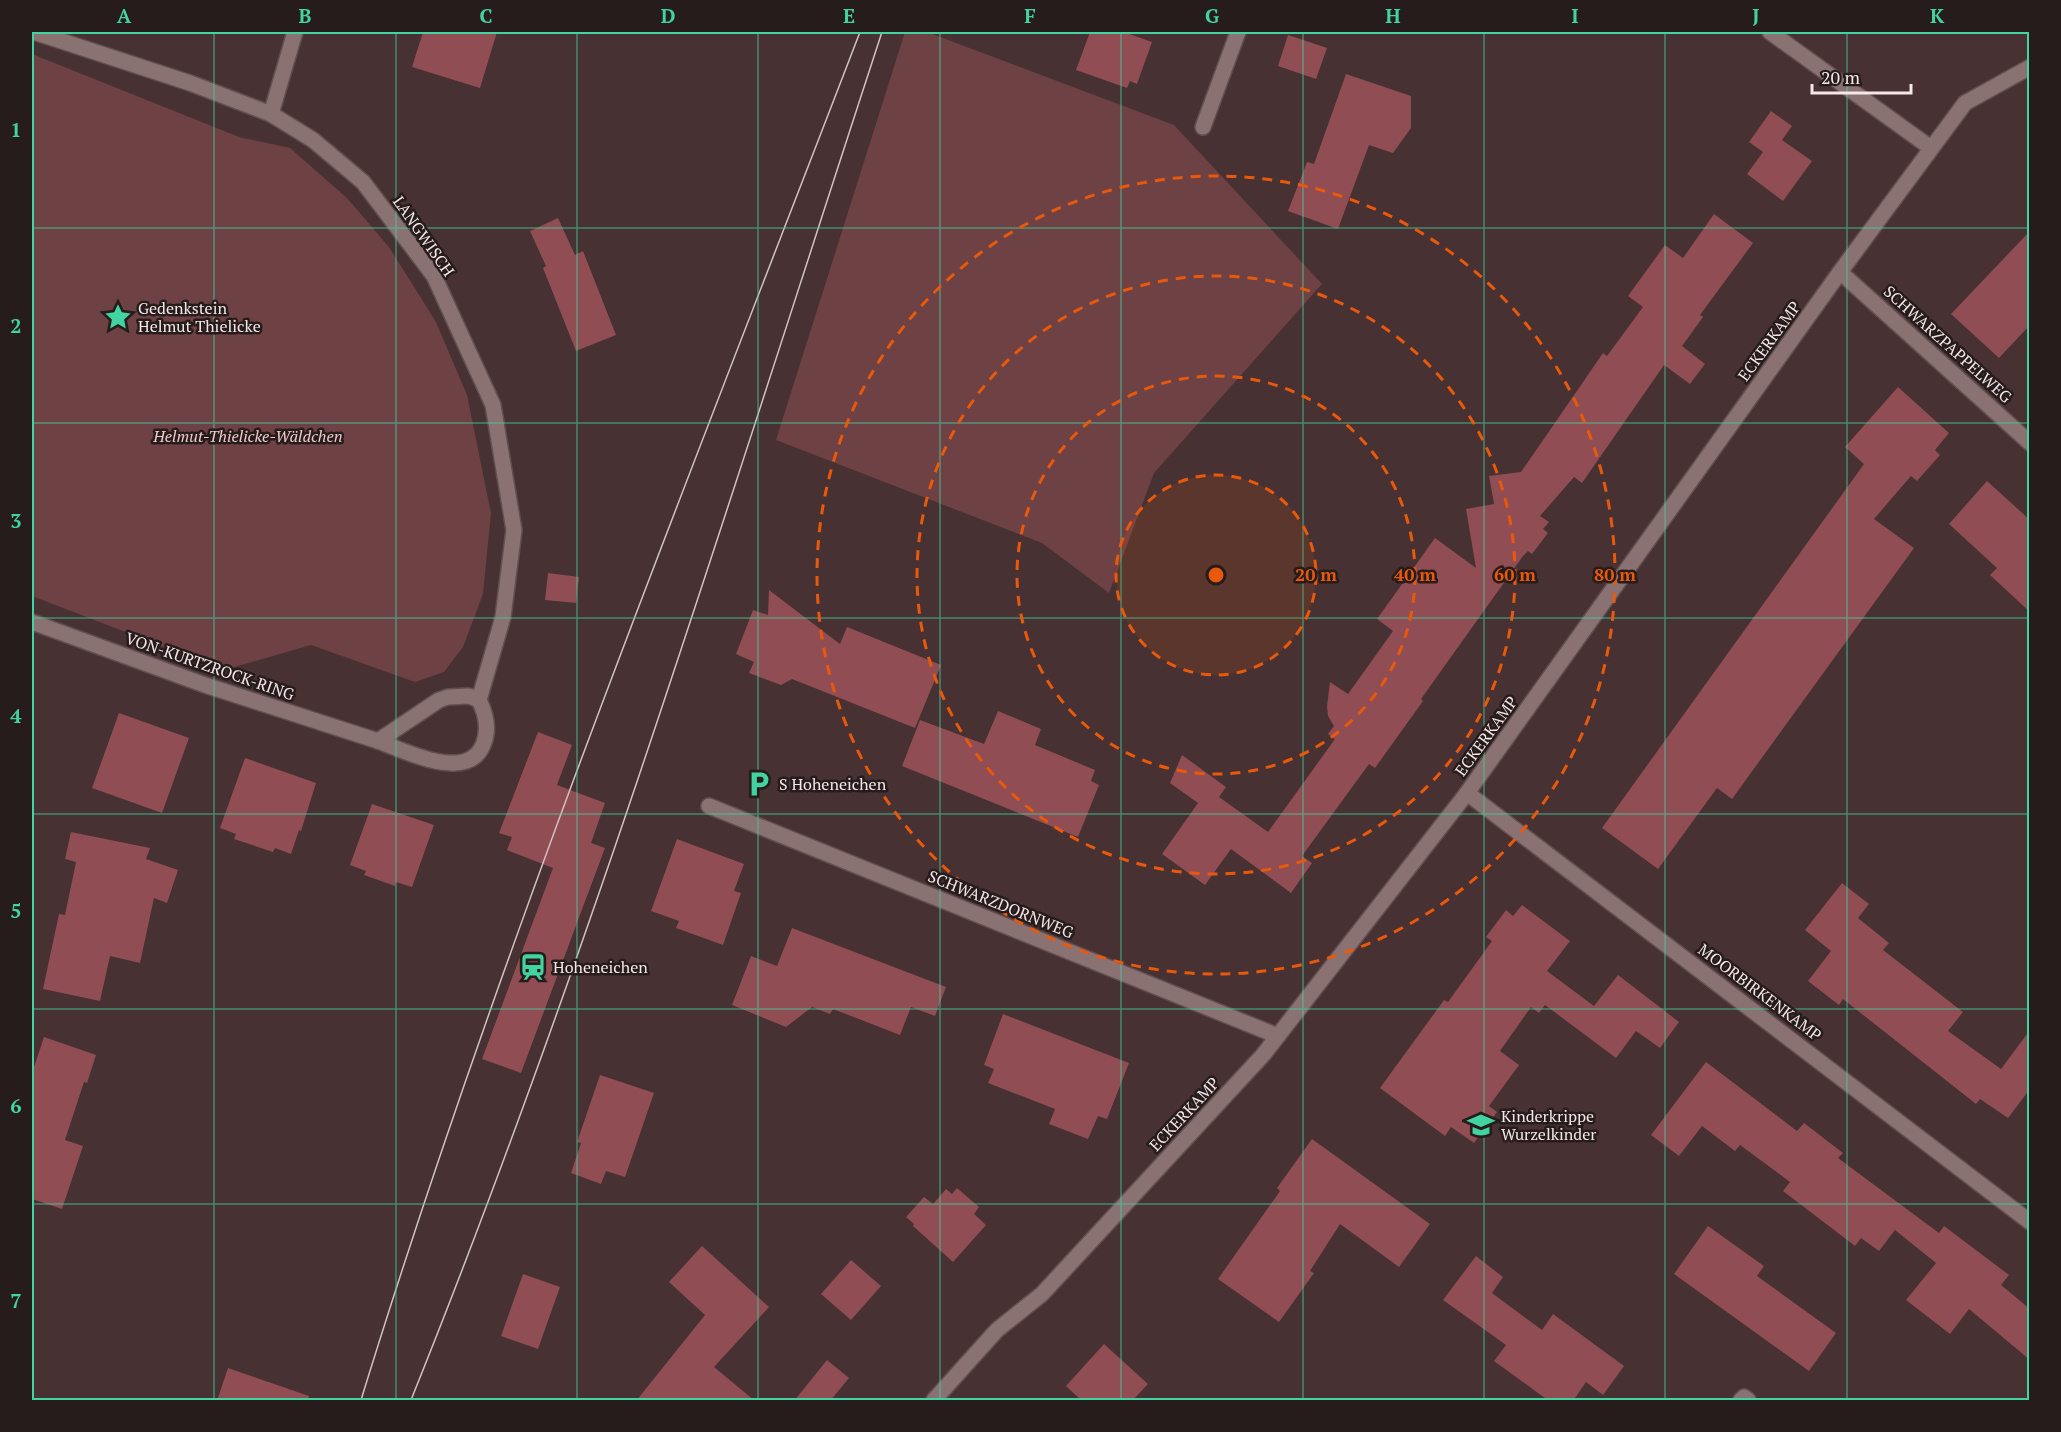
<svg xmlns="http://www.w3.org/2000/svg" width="2061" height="1432" viewBox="0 0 2061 1432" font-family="'PT Serif',serif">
  <rect width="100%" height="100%" fill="#473132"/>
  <g fill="#6e4144">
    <polygon points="905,32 927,32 1174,125 1322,284 1154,473 1109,593 1042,543 776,440"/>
    <polygon points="32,54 239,137 290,148 347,198 389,247 436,322 467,395 491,513 483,594 463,647 444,672 415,682 311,645 224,670 32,596"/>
  </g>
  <g fill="#904d53">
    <polygon points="423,32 497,32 480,88 412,67"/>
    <polygon points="1090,32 1124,32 1152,42 1137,84 1130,81 1127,88 1076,70"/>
    <polygon points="1288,35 1327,48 1316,79 1278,66"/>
    <polygon points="1346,74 1411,96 1411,128 1393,153 1369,145 1338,229 1288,211 1307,162 1314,164"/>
    <polygon points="1771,111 1792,126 1782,140 1812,161 1783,201 1747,174 1763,152 1749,142"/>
    <polygon points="1714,214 1753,243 1700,315 1703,317 1682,346 1705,364 1690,384 1664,365 1582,483 1574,477 1540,516 1549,522 1543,529 1548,533 1532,554 1528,551 1523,556 1421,699 1423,701 1375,768 1369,764 1302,856 1312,863 1291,893 1231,849 1205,885 1162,854 1198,803 1170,783 1182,755 1226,787 1219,797 1268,832 1335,739 1328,734 1334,726 1328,716 1327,706 1330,682 1348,694 1393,631 1377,619 1435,538 1476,568 1466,509 1494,504 1489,476 1521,472 1603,353 1607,356 1643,307 1628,296 1665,245 1683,258"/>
    <polygon points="558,218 575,255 583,251 616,335 576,351 543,268 546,266 530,231"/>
    <polygon points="2030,231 2030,325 1999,358 1951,314"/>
    <polygon points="1898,387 1949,433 1935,450 1940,455 1917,481 1911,476 1874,519 1914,548 1732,799 1717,788 1658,869 1602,828 1864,464 1845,447"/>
    <polygon points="1987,481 2030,520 2030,612 1990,575 1997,568 1949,524"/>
    <polygon points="548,573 579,577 576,603 545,600"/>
    <polygon points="769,590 840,644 847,627 941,665 915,728 792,679 781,685 749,673 754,662 736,654 753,610 768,615"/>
    <polygon points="998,711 1041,729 1035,745 1095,770 1091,781 1099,785 1078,837 902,766 920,720 984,744"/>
    <polygon points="119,713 189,738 162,813 92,788"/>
    <polygon points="538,732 572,745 557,785 605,803 591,843 605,848 521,1073 482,1059 553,868 507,850 512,837 499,833"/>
    <polygon points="245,758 316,783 301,831 299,830 291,854 275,848 273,852 234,839 236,834 220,828"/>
    <polygon points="372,804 434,825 412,887 396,882 395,886 364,875 366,871 350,865"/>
    <polygon points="71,832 150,848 146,859 178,870 167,903 154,898 140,963 110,956 100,1001 43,989 59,914 65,915 76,862 65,859"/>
    <polygon points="677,839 744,864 734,891 741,893 723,945 676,928 679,921 651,911"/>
    <polygon points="1842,883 1869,904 1858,918 1889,943 1883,950 1963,1012 1948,1031 2001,1069 2030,1030 2030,1089 2008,1118 1980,1099 1976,1104 1843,999 1839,1005 1808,981 1831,951 1805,930"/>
    <polygon points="1522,905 1570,941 1547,971 1594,1006 1618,975 1679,1022 1660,1048 1636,1031 1616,1058 1545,1005 1539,1013 1531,1007 1500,1051 1519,1065 1489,1106 1497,1112 1474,1143 1451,1127 1445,1136 1380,1088 1444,1000 1448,1002 1492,941 1486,937 1506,910 1513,916"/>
    <polygon points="792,928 946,987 935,1016 911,1007 900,1035 833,1009 830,1014 812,1007 786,1027 732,1005 751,956 777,966"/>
    <polygon points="1003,1014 1129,1063 1107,1119 1098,1116 1088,1139 1049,1124 1055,1109 988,1083 994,1069 984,1065"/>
    <polygon points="44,1037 96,1055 87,1083 84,1082 65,1140 83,1146 62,1209 32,1199 32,1073"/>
    <polygon points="1706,1062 1797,1131 1804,1123 1843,1153 1838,1158 1939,1233 1944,1226 2009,1275 2001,1285 2030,1309 2030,1360 1969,1309 1950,1334 1906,1300 1936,1263 1895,1230 1879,1251 1861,1238 1855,1246 1783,1191 1790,1182 1740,1145 1735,1151 1702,1126 1679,1156 1651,1135"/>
    <polygon points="600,1075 654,1093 625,1177 606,1171 601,1184 571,1173 581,1143 577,1142"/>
    <polygon points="1312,1139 1430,1224 1399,1267 1340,1224 1310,1271 1314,1273 1279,1322 1218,1279 1280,1191 1277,1188"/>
    <polygon points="957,1188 979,1207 974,1214 986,1225 953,1262 913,1226 914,1224 906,1217 924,1197 933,1204 946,1189 952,1194"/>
    <polygon points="1708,1226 1764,1266 1757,1276 1836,1333 1809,1371 1674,1274"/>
    <polygon points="702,1246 769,1307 714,1367 755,1401 636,1401 705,1315 669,1282"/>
    <polygon points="1476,1256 1503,1277 1492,1293 1542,1330 1553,1314 1624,1366 1603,1395 1586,1382 1573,1401 1549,1401 1494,1361 1506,1345 1443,1300"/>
    <polygon points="851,1260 881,1286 851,1320 821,1294"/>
    <polygon points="523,1274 560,1287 538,1349 501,1336"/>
    <polygon points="1104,1344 1148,1384 1132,1401 1082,1401 1066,1386"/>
    <polygon points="827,1360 849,1378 830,1401 794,1401"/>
    <polygon points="228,1368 309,1396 308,1401 217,1401"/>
  </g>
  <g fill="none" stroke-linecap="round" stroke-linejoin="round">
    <defs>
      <g id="minor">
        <polyline points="34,32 190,83 271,114 313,140 363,182 434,276 493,405 514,530 503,617 479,700"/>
        <polyline points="1770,32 1931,148"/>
        <polyline points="271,114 295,32"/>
        <polyline points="1203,127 1238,32"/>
        <polyline points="1840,272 2030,443"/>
        <polyline points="32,622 205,685 378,741"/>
        <path d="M469 696 479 700C486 714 490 729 483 745 467 783 405 751 378 741L439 700 448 697Z"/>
        <polyline points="1467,793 2030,1222"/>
        <polyline points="709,806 1278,1036"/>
        <polyline points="934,1400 997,1330 1042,1294 1263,1055 1467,793 1840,272 1965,103 2030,67"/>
        <polyline points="1741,1400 1744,1397 1748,1400"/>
      </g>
    </defs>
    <use href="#minor" stroke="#614e4f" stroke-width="18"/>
    <use href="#minor" stroke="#8a7172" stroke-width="15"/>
    <g stroke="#d2c2c3" stroke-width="1.5">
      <path d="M361 1400C504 936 686 485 860 32"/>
      <path d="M411 1400C591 953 732 490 882 32"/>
    </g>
  </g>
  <path fill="none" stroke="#41d4a1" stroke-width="1.5" stroke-opacity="0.55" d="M214 32V1400M396 32V1400M577 32V1400M758 32V1400M940 32V1400M1121 32V1400M1303 32V1400M1484 32V1400M1665 32V1400M1847 32V1400M32 228H2030M32 423H2030M32 618H2030M32 814H2030M32 1009H2030M32 1204H2030"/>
  <circle cx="1216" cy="575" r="100" fill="#e8590c" fill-opacity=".12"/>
  <g fill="none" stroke="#e8590c" stroke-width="3" stroke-dasharray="10 8">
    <circle cx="1216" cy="575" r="100"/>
    <circle cx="1216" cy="575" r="199"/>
    <circle cx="1216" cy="575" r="299"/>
    <circle cx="1216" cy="575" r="399"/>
  </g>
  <defs>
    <symbol id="sight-bare" viewBox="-9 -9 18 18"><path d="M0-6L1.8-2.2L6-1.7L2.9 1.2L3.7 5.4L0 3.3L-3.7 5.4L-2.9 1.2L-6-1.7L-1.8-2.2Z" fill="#41d4a1" stroke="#261c1c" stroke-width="2.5" paint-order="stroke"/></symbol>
    <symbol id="parking-bare" viewBox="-9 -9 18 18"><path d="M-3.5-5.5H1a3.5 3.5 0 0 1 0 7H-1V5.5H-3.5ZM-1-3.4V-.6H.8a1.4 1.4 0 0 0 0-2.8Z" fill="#41d4a1" stroke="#261c1c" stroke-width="2.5" paint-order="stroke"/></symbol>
    <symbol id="station-bare" viewBox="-9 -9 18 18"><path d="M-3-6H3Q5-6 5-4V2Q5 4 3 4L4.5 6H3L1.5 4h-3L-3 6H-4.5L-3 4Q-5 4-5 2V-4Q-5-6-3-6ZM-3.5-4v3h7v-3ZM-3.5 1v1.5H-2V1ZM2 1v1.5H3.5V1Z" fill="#41d4a1" stroke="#261c1c" stroke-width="2.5" paint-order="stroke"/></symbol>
    <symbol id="school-bare" viewBox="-9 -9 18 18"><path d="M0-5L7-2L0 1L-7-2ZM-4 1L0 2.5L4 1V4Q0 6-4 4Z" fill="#41d4a1" stroke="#261c1c" stroke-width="2.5" paint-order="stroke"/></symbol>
  </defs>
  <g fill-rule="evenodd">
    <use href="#sight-bare" x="99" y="298" width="38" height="38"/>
    <use href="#parking-bare" x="740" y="765" width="38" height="38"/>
    <use href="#station-bare" x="514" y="948" width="38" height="38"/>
    <use href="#school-bare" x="1462" y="1106" width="38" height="38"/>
  </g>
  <g text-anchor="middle" stroke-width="5" stroke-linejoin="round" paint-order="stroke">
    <g font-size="16" fill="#f5e6e7" stroke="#261c1c">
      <text transform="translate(424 236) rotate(55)" y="6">LANGWISCH</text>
      <text transform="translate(1769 341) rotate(-54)" y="6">ECKERKAMP</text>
      <text transform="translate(1948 344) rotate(42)" y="6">SCHWARZPAPPELWEG</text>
      <text transform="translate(210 666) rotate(19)" y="6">VON-KURTZROCK-RING</text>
      <text transform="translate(1486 736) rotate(-54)" y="6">ECKERKAMP</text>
      <text transform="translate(1001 904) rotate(22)" y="6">SCHWARZDORNWEG</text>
      <text transform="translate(1760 992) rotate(37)" y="6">MOORBIRKENKAMP</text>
      <text transform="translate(1184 1114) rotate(-47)" y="6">ECKERKAMP</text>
    </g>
    <g font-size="16" fill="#f5e6e7" stroke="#261c1c" text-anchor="start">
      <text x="138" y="314">Gedenkstein<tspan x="138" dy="18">Helmut Thielicke</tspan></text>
      <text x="779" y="790">S Hoheneichen</text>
      <text x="553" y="973">Hoheneichen</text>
      <text x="1501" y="1122">Kinderkrippe<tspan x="1501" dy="18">Wurzelkinder</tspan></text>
    </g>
    <g font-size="16" font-style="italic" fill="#f3c9cb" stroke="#261c1c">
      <text x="248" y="442">Helmut-Thielicke-Wäldchen</text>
    </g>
  </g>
  <circle cx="1216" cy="575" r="9" fill="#e8590c" stroke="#261c1c" stroke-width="3"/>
  <g font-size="18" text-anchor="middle" font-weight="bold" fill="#e8590c" stroke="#261c1c" stroke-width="5" stroke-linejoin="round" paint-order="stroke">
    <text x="1316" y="581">20 m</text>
    <text x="1415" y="581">40 m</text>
    <text x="1515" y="581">60 m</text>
    <text x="1615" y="581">80 m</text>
  </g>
  <rect width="2061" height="1432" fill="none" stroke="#261c1c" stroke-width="66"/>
  <path d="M1812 84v9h99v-9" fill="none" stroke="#f5e6e7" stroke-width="3"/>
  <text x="1821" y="84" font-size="18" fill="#f5e6e7" stroke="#261c1c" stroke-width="4.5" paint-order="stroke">20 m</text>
  <rect x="33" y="33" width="1995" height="1366" fill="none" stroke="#41d4a1" stroke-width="2"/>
  <g font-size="20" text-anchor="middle" font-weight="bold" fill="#41d4a1">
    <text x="124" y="23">A</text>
    <text x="305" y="23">B</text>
    <text x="486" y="23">C</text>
    <text x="668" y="23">D</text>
    <text x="849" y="23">E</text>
    <text x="1030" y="23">F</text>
    <text x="1212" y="23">G</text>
    <text x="1393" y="23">H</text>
    <text x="1575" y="23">I</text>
    <text x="1756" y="23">J</text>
    <text x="1937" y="23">K</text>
    <text x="16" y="137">1</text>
    <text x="16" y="333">2</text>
    <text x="16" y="528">3</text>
    <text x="16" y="723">4</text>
    <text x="16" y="918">5</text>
    <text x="16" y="1113">6</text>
    <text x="16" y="1308">7</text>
  </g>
</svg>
